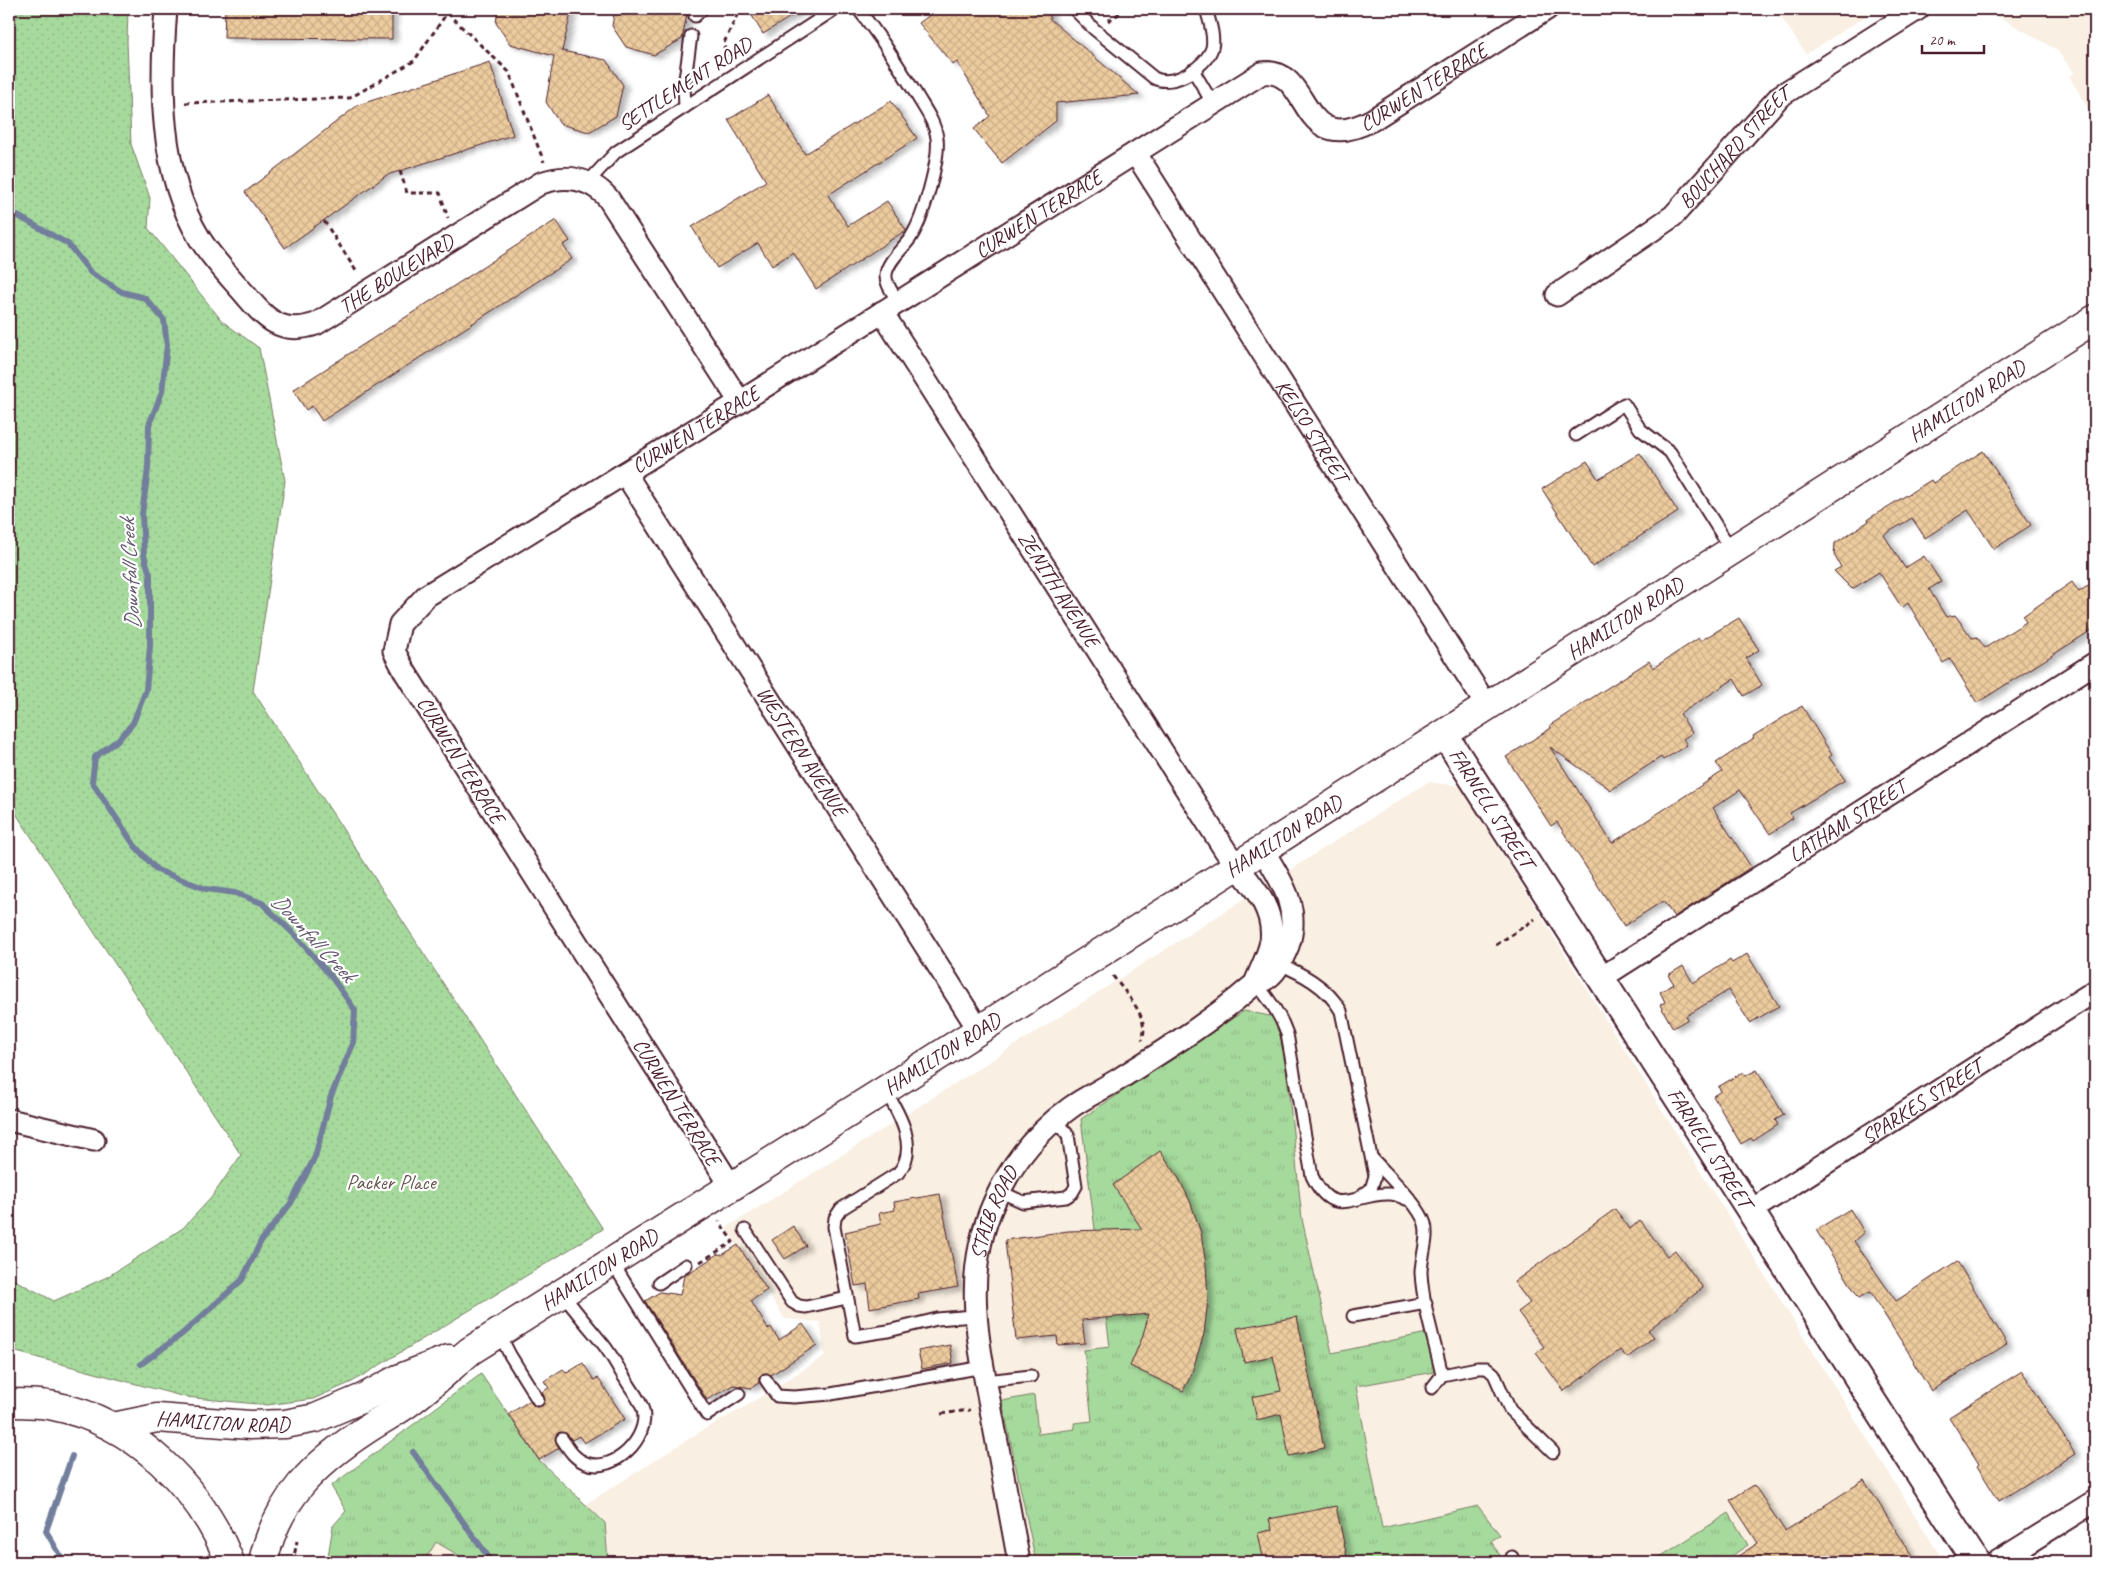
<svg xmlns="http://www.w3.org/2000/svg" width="2104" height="1571" viewBox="0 0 2104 1571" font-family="Caveat,sans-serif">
  <defs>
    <pattern id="grass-tufts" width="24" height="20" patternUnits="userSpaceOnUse" patternTransform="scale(1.25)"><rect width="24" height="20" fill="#a6da9c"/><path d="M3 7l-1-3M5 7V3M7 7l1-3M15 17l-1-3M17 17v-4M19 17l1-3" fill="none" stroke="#90bb87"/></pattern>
    <pattern id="park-dots" width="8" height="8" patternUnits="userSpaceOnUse" patternTransform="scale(1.25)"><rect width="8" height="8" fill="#a6da9c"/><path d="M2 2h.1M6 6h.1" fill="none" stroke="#90bb87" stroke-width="1.8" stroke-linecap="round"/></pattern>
    <pattern id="building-cross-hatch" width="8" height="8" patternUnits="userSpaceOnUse" patternTransform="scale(1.25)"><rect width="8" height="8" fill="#eccb9e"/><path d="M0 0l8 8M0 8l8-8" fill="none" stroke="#ccae88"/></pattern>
    <filter id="shadow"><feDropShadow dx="5.5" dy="3" stdDeviation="2.5" flood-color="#0004"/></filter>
  </defs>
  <rect width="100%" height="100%" fill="#fff"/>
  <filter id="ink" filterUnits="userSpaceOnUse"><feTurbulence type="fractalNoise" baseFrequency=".02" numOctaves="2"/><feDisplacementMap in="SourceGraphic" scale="10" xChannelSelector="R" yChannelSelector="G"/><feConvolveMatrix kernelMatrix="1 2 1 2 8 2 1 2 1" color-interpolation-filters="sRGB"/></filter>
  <g filter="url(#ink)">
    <g fill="#f9efe2">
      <polygon points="1776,9 1877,9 1806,54"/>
      <polygon points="1986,9 2095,9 2095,120 2069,76 2075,73 2057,50"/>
      <polygon points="1428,782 1460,786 1944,1562 327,1562 333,1526 346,1511 331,1486 456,1400 542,1532 703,1430 743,1408 825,1356 820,1322 785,1319 726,1228 901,1118"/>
    </g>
    <g fill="url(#grass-tufts)" stroke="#787c64">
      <polygon points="1244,1011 1275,1017 1284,1046 1302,1219 1332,1353 1427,1333 1434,1372 1356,1386 1382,1528 1478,1506 1500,1535 1491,1541 1504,1562 1036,1562 1002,1401 1034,1395 1038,1434 1075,1429 1074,1423 1092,1421 1084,1350 1110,1347 1081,1119"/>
      <polygon points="481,1374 539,1460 605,1523 608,1562 470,1562 436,1542 424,1562 327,1562 333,1526 346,1511 331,1486"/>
      <polygon points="1729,1513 1748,1545 1722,1562 1652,1562"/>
    </g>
    <polygon fill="url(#park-dots)" stroke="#787c64" points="9,9 128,9 127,42 131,144 150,198 148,228 222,321 259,348 285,481 253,691 603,1229 352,1382 313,1399 267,1405 185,1397 9,1350 9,1277 54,1301 107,1277 183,1228 211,1198 241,1155 9,803"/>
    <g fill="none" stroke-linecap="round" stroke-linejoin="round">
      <g stroke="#727e9c" stroke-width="6">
        <polyline points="9,211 68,244 91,273 122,292 145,298 164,320 167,345 162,392 149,425 148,469 142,514 144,555 150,575 150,646 146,690 133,723 119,739 95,757 92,782 135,846 157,870 206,889 235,893 262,903 295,935 330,975 355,1010 353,1044 331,1096 315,1157 291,1203 261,1241 242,1280 182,1334 141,1364"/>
        <polyline points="413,1452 492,1562"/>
        <polyline points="64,1562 46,1531 72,1456"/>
      </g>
    </g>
    <g fill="url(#building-cross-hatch)" stroke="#4a1f2b" filter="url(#shadow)">
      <polygon points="225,9 392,9 392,39 224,38"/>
      <polygon points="498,9 572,9 562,51 606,60 623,85 616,116 589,132 560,124 546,102 554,56 510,44 496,23"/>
      <polygon points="615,9 688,9 682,39 654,55 626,47 612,26"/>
      <polygon points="748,9 803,9 763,34"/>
      <polygon points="938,9 1049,9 1050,19 1139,95 1056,103 1056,121 1002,163 974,129 990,116 957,62 953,65 919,23"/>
      <polygon points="490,62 513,135 387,175 285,248 245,192 358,105"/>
      <polygon points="768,95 805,154 891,101 917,138 828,195 848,226 887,201 906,230 816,289 793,252 772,266 758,243 717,268 692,227 766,181 728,120"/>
      <polygon points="556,220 570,241 563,245 572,259 322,421 312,406 306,410 293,390"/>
      <polygon points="1983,451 2031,525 1994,549 1968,510 1925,538 1912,518 1884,535 1905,568 1924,556 1941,582 1929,589 1946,617 1955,615 1972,638 1977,637 1985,648 2026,622 2023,616 2072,582 2079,592 2095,581 2095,628 1977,703 1950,659 1943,663 1908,603 1902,608 1879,572 1852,589 1834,571 1841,567 1834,555 1835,543 1869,521 1868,519 1931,480 1933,483"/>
      <polygon points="1640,453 1678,512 1592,567 1542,489 1587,461 1598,479"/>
      <polygon points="1739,618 1759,650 1746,658 1762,685 1744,696 1734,679 1680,714 1692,733 1683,739 1687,745 1663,760 1661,757 1611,790 1550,747 1612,843 1722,772 1716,763 1754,738 1753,736 1802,706 1832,755 1829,757 1845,780 1790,813 1793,818 1770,834 1740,790 1713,808 1751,867 1674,917 1663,901 1624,926 1557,822 1551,826 1506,757 1551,728 1550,725 1649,661 1653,668 1699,638 1700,641"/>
      <polygon points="1747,954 1779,1006 1750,1023 1729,990 1686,1016 1688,1019 1673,1028 1660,1005 1665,1002 1660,992 1674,984 1668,975 1683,966 1693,983 1730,960 1732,963"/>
      <polygon points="1757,1070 1784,1115 1775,1120 1778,1125 1753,1141 1751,1138 1741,1144 1713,1096 1721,1091 1718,1087 1743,1072 1745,1076"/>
      <polygon points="1160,1151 1177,1175 1190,1201 1201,1233 1206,1265 1208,1299 1204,1334 1191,1375 1183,1391 1130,1366 1142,1338 1149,1314 1082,1320 1085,1343 1058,1345 1057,1336 1016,1340 1005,1240 1068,1231 1142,1229 1113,1185"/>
      <polygon points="940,1194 958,1287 918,1294 919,1299 870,1308 867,1284 855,1286 845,1232 881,1224 879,1213 895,1210 894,1202"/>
      <polygon points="1615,1209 1630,1229 1640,1220 1667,1256 1675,1250 1703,1288 1648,1330 1654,1337 1627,1358 1620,1350 1564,1391 1536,1353 1544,1347 1518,1312 1530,1303 1514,1282"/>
      <polygon points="1850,1209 1864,1232 1854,1241 1896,1301 1957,1261 2007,1344 1931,1391 1913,1362 1914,1361 1870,1292 1859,1298 1816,1230"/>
      <polygon points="793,1226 806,1246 785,1259 772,1240"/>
      <polygon points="738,1245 767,1290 751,1301 768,1329 771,1327 779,1340 803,1324 817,1345 771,1375 766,1373 762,1374 759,1377 759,1383 751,1388 733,1385 707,1400 645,1301 660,1292 680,1295 684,1276 718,1254 722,1255"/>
      <polygon points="1297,1317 1324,1448 1289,1456 1281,1414 1257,1420 1252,1397 1281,1391 1273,1356 1244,1362 1237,1328"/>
      <polygon points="950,1345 953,1363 922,1369 918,1351"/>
      <polygon points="583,1363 594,1380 598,1378 625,1419 584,1443 579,1436 572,1440 566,1433 558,1433 555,1439 559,1448 539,1460 509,1414 529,1401 535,1407 542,1406 545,1400 542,1392 549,1388 544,1381 563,1369 567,1373"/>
      <polygon points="2022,1371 2075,1454 1999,1501 1977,1466 1979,1464 1949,1417"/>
      <polygon points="1864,1480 1916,1562 1729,1562 1758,1543 1730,1500 1754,1485 1785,1531"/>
      <polygon points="1336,1506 1348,1562 1264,1562 1258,1533 1272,1530 1269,1519"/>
    </g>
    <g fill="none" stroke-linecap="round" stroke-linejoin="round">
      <defs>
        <g id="service">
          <path d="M858 9C880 36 898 65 916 94 924 108 935 122 937 138 940 159 923 219 911 237 904 248 887 261 886 275 885 284 894 294 898 302"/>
          <path d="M1074 9 1094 29 1154 78C1173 88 1206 67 1212 48 1215 36 1209 20 1206 9"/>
          <polyline points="695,16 702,9"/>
          <polyline points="1193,70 1213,104"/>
          <polyline points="685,107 684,86 691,36"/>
          <polyline points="588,182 616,152 835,9"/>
          <polyline points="1576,435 1624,404 1640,429 1670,452 1732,551"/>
          <path d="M1275 962C1301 973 1327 986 1341 1011L1375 1176 1371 1189 1359 1198"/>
          <path d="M1255 983C1270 999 1280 1014 1287 1034L1312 1176C1334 1222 1355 1192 1390 1194 1396 1194 1403 1198 1409 1200"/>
          <path d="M885 1090C899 1113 920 1149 898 1173L841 1209 835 1218 834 1227 855 1336 888 1331 937 1319 974 1316"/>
          <path d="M1372 1158C1386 1174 1420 1205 1425 1224 1429 1239 1421 1257 1421 1273 1423 1307 1435 1342 1442 1375"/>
          <polyline points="999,1191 1023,1202 1066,1197 1072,1193 1076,1186 1068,1135 1055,1120"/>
          <polyline points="745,1230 792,1302 799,1306 806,1307 847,1298"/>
          <polyline points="612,1262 707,1415 739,1394"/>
          <polyline points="659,1283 686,1265"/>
          <polyline points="1353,1316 1426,1303"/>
          <polyline points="499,1333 510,1355 538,1400"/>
          <polyline points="766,1380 777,1396 794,1397 831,1394 983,1367"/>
          <polyline points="985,1381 1031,1376"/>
          <polyline points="1432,1388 1442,1375 1477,1368 1487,1368 1494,1374 1510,1410 1553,1452"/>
          <path d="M562 1439C568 1448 574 1459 586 1463 613 1474 650 1438 643 1410 640 1399 631 1389 626 1380 618 1368 612 1355 603 1344 589 1327 575 1311 562 1293"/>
          <polyline points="1512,1557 1513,1562"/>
        </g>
        <g id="minor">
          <path id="s1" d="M166 9C160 84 159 172 200 239 212 258 228 275 243 292 265 318 280 336 316 324L541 183C567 174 590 178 608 198L740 402"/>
          <path id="s2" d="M1136 154 1487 706"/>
          <path id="s3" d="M1557 295 1673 216 1780 96 1918 9"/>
          <path id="s4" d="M882 312 1225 850C1244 878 1276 904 1271 941 1269 954 1261 968 1256 981"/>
          <path id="s5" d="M625 473 979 1030"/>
          <path id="s6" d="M1601 978 2095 663"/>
          <polyline points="9,1120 94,1140"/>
          <path id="s7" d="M731 1186 405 672 394 651 400 624 426 596 740 402 1262 73C1313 66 1296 160 1372 120L1547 9"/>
          <path id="s8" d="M1749 1212 2095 991"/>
          <path id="s9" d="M1019 1562C1010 1515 1002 1468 993 1421 978 1339 959 1269 1000 1190 1016 1158 1041 1129 1070 1108 1085 1097 1103 1089 1119 1079 1163 1051 1212 1021 1251 987 1257 982 1265 981 1270 976 1278 970 1284 955 1288 946 1301 908 1281 880 1262 849"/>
          <polyline points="1997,1562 2095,1501"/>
        </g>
        <g id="tertiary">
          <path id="s10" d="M1444 734 1976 1562"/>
        </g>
        <g id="secondary">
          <path id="s11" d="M113 1427 157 1418 250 1425 285 1424 316 1418 363 1398 398 1379 449 1359"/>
          <path id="s12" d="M263 1562C277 1499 315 1463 367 1429 382 1419 398 1411 412 1400 432 1385 451 1367 470 1351L885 1090 2095 319"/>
        </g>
        <path id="primary" d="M9 1403C24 1403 40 1403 54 1406 135 1422 200 1487 230 1562"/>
      </defs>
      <use href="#service" stroke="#4a1f2b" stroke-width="15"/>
      <use href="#minor" stroke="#4a1f2b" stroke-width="25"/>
      <use href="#tertiary" stroke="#4a1f2b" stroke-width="30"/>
      <use href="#secondary" stroke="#4a1f2b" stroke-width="31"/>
      <use href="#primary" stroke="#4a1f2b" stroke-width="31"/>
      <g stroke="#4a1f2b" stroke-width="3" stroke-dasharray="5 4" stroke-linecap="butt">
        <polyline points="1108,21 1126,9"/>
        <polyline points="731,58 723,45 740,9"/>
        <polyline points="185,103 350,98 414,61 447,13 509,72 544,162"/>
        <polyline points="400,171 407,193 440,193 448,218"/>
        <polyline points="324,221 358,274"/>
        <polyline points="1496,945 1535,919"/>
        <path d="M1113 976C1125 993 1151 1017 1142 1040"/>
        <polyline points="700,1262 733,1242 719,1221"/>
        <polyline points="941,1414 970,1410"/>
        <polyline points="293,1562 297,1541"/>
      </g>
      <use href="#service" stroke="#fff" stroke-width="11"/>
      <use href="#minor" stroke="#fff" stroke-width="21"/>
      <use href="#tertiary" stroke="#fff" stroke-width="26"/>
      <use href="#secondary" stroke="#fff" stroke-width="28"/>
      <use href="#primary" stroke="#fff" stroke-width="28"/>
    </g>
  </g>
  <g text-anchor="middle" stroke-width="4.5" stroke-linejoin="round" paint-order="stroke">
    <g font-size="21" fill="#4a1f2b" stroke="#fff">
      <text transform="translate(685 84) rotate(-33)" y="7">SETTLEMENT ROAD</text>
      <text dy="7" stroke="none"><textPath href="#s7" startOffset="1882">CURWEN TERRACE</textPath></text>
      <text dy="7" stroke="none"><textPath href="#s3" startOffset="232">BOUCHARD STREET</textPath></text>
      <text dy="7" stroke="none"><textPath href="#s7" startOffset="1420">CURWEN TERRACE</textPath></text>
      <text dy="7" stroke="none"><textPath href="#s1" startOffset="486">THE BOULEVARD</textPath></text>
      <text dy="7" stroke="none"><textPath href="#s12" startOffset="2076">HAMILTON ROAD</textPath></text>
      <text dy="7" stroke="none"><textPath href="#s7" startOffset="1015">CURWEN TERRACE</textPath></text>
      <text dy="7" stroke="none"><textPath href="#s2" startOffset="328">KELSO STREET</textPath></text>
      <text dy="7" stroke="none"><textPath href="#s4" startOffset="329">ZENITH AVENUE</textPath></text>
      <text dy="7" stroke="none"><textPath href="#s12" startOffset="1671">HAMILTON ROAD</textPath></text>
      <text dy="7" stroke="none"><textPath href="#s5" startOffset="330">WESTERN AVENUE</textPath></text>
      <text transform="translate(461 760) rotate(58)" y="7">CURWEN TERRACE</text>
      <text dy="7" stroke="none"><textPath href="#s10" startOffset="88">FARNELL STREET</textPath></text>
      <text dy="7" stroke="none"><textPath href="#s6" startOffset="292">LATHAM STREET</textPath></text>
      <text dy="7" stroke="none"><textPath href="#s12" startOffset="1266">HAMILTON ROAD</textPath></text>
      <text dy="7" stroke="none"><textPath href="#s12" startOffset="861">HAMILTON ROAD</textPath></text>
      <text dy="7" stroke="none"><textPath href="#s8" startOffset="205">SPARKES STREET</textPath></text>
      <text transform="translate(677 1102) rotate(58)" y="7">CURWEN TERRACE</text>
      <text dy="7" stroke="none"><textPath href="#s10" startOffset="492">FARNELL STREET</textPath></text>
      <text dy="7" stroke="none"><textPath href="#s9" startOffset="356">STAIB ROAD</textPath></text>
      <text dy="7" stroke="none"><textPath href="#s12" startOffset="456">HAMILTON ROAD</textPath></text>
      <text dy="7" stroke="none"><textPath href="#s11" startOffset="111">HAMILTON ROAD</textPath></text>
    </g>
    <g font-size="21" fill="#66574d" stroke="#fff">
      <text x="391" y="1189">Packer Place</text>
    </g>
    <g font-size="22" font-style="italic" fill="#61576d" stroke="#fff">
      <text transform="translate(129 574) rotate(-93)" y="8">Downfall Creek</text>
      <text transform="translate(314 937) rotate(47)" y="8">Downfall Creek</text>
    </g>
  </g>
  <rect width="2104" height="1571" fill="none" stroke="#fff" stroke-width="30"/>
  <rect x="15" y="15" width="2074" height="1541" fill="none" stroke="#4a1f2b" stroke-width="2" filter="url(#ink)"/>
  <path d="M1922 45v8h62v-8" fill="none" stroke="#4a1f2b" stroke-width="2.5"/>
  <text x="1929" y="45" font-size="15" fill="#4a1f2b" stroke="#ffffff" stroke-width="4" paint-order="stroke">20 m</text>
</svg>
